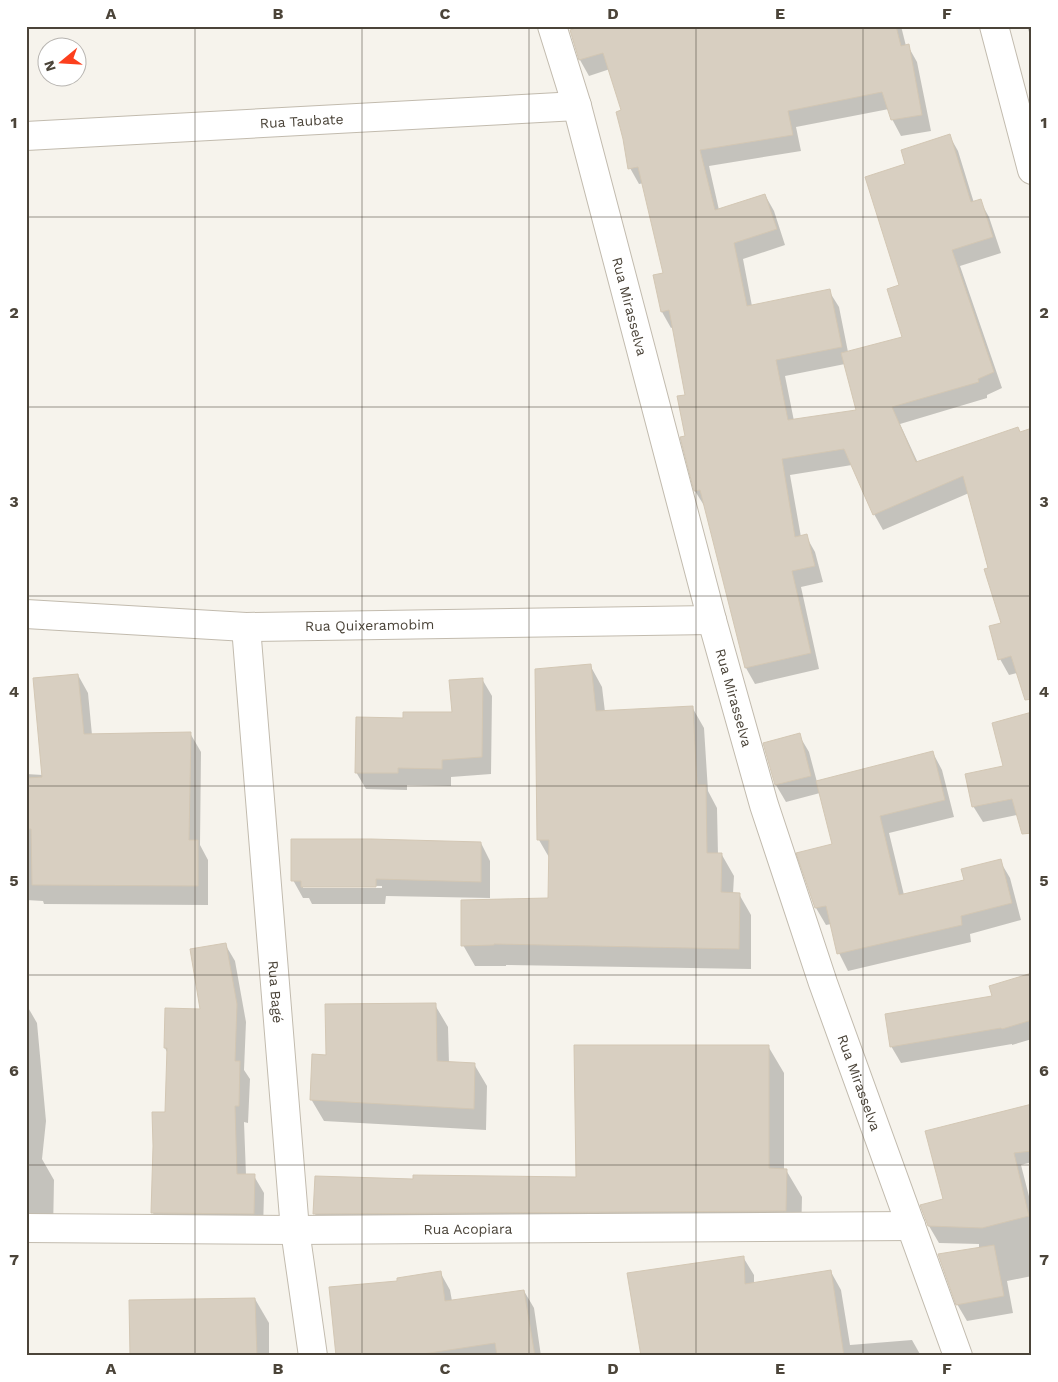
<svg xmlns="http://www.w3.org/2000/svg" width="1058" height="1382" viewBox="0 0 1058 1382" font-family="'Work Sans',sans-serif">
  <rect width="100%" height="100%" fill="#f6f3ec"/>
  <g fill="#0003" fill-rule="evenodd">
    <path d="M570 26H901L906 46H908L917 62 931 131 901 136 892 119 889 109 796 127 801 151 709 166 719 210 765 195 774 211 785 245 743 259 752 306 829 291 839 307 848 352 903 338 900 286 907 165 949 135 958 151 974 203 980 201 989 217 1001 253 960 266 1002 388 987 395V398L900 424 918 463 1018 428 1032 669 1009 675 1000 659 1002 624 969 493 883 530 874 514 852 465 790 475 801 537 806 536 815 552 823 582 801 587 819 669 755 684 746 668 705 507 695 491 686 438 687 396 674 327 671 328 662 312 664 274 644 183 639 184 630 168 622 111 610 69 589 76 580 60ZM845 364 857 411 794 421 785 376Z"/>
    <polygon points="1027,26 1032,26 1032,41"/>
    <polygon points="590,665 602,687 605,712 692,707 704,728 708,791 717,808 718,855 722,855 734,876 733,894 739,894 751,915 751,969 506,965 506,966 475,966 463,945 549,899 550,859 539,840"/>
    <polygon points="78,675 88,693 92,735 190,733 201,752 200,845 208,860 208,905 44,904 43,901 26,900 26,774 43,775"/>
    <polygon points="482,679 492,696 491,774 451,777 451,786 407,785 407,790 366,789 356,772 404,719 453,714"/>
    <polygon points="799,735 809,752 817,782 933,753 942,770 954,817 889,833 904,895 965,881 1000,861 1010,878 1021,920 970,934 971,942 848,971 839,953 831,924 826,925 816,908 834,845 820,793 786,802 776,785"/>
    <polygon points="1005,766 1032,812 983,822 973,806"/>
    <path d="M481 843 490 861V898L386 896 385 904H312L309 898H303L293 880ZM303 885 382 886V888H303Z"/>
    <polygon points="225,944 235,961 246,1022 244,1070 250,1079 248,1123 244,1122 246,1175 254,1176 264,1193 263,1231 163,1230 153,1213 167,1113 168,1054 165,1048 202,1011"/>
    <polygon points="1032,974 1032,1039 1012,1045 1012,1044 901,1063 891,1046 993,997"/>
    <polygon points="26,1004 37,1023 46,1121 42,1159 54,1180 53,1233 26,1239"/>
    <polygon points="435,1005 448,1027 449,1063 474,1064 487,1086 486,1130 324,1121 311,1099 327,1056"/>
    <polygon points="768,1046 784,1073 784,1170 786,1170 802,1197 801,1238 331,1241 315,1214 414,1180 577,1178"/>
    <polygon points="1032,1105 1032,1162 1021,1165 1032,1208 1032,1276 1007,1281 1013,1313 967,1321 957,1304 979,1248 979,1244 939,1243 929,1226 944,1200"/>
    <polygon points="743,1257 754,1275 754,1284 831,1272 841,1290 850,1345 912,1340 921,1356 642,1356"/>
    <polygon points="440,1272 450,1290 452,1301 524,1291 534,1308 541,1356 337,1356 398,1282"/>
    <polygon points="255,1299 269,1323 269,1356 131,1356"/>
  </g>
  <g fill="#d8cfc1" stroke="#d3c7b4">
    <polygon points="582,26 896,26 901,46 909,44 922,115 891,120 882,92 788,111 793,135 700,150 715,210 765,194 777,229 734,243 747,306 830,289 842,347 776,360 788,420 856,410 841,353 902,337 887,289 899,285 865,177 905,164 901,150 950,134 971,202 981,199 993,237 952,250 994,372 978,379 979,382 892,407 916,462 1018,427 1020,432 1032,428 1032,699 1025,700 1011,656 998,660 989,626 1001,623 984,569 988,568 963,476 873,515 844,449 782,459 795,537 807,534 815,566 792,571 811,653 745,668 700,490 694,491 680,437 685,436 677,396 685,395 669,310 661,312 653,275 663,273 638,167 628,169 623,139 616,112 621,110 603,53 579,60 570,30"/>
    <polygon points="591,664 596,711 693,706 697,785 706,785 707,853 722,853 721,892 740,893 739,949 494,944 494,945 461,946 461,900 548,898 549,840 537,840 535,669"/>
    <polygon points="78,674 84,734 191,732 189,840 198,840 198,886 32,885 31,829 26,829 26,778 42,777 33,678"/>
    <polygon points="483,678 482,757 442,760 442,769 398,768 398,773 355,773 356,717 403,718 403,712 452,712 449,680"/>
    <polygon points="1032,712 1032,833 1022,834 1012,799 972,807 965,774 1003,766 992,723"/>
    <polygon points="800,733 811,776 775,785 763,743"/>
    <polygon points="933,751 945,800 880,816 899,895 964,880 961,869 1001,859 1012,903 961,916 962,925 837,954 826,906 815,908 796,853 832,844 816,781"/>
    <polygon points="291,839 371,839 481,842 481,882 376,879 376,887 301,887 301,881 291,881"/>
    <polygon points="226,943 237,1004 235,1061 240,1061 239,1106 235,1106 237,1174 255,1174 254,1214 151,1213 153,1146 152,1112 165,1112 167,1048 164,1048 165,1008 200,1009 190,949"/>
    <polygon points="1032,973 1032,1020 1002,1029 1001,1028 890,1047 885,1014 992,996 989,986"/>
    <polygon points="436,1003 437,1061 475,1063 474,1109 310,1100 312,1054 326,1055 325,1004"/>
    <polygon points="574,1045 769,1045 769,1168 787,1169 786,1211 313,1214 315,1176 413,1179 413,1175 576,1177"/>
    <polygon points="1032,1104 1032,1151 1014,1153 1029,1216 982,1228 928,1226 920,1205 943,1199 925,1131"/>
    <polygon points="994,1245 1004,1296 956,1305 938,1254"/>
    <polygon points="744,1256 745,1284 831,1270 844,1356 641,1356 627,1273"/>
    <polygon points="441,1271 445,1301 524,1290 535,1356 497,1356 495,1343 410,1356 336,1356 329,1287 397,1281 397,1278"/>
    <polygon points="255,1298 257,1356 130,1356 129,1300"/>
  </g>
  <g fill="none" stroke-linecap="round" stroke-linejoin="round">
    <defs>
      <g id="minor">
        <path id="s1" d="M552 26 577 106 712 620 764 805 823 983 958 1356"/>
        <polyline points="994,26 1032,170"/>
        <path id="s2" d="M26 136 577 106"/>
        <path id="s3" d="M26 614 246 627 712 620"/>
        <path id="s4" d="M246 627 295 1230 313 1356"/>
        <path id="s5" d="M26 1228 295 1230 911 1226"/>
      </g>
    </defs>
    <use href="#minor" stroke="#c2bbae" stroke-width="30"/>
    <use href="#minor" stroke="#fff" stroke-width="28"/>
  </g>
  <path fill="none" stroke="#4b4439" stroke-width="1" stroke-opacity="0.55" d="M195 26V1356M362 26V1356M529 26V1356M696 26V1356M863 26V1356M26 217H1032M26 407H1032M26 596H1032M26 786H1032M26 975H1032M26 1165H1032"/>
  <g text-anchor="middle" stroke-width="4" stroke-linejoin="round" paint-order="stroke">
    <g font-size="14" fill="#4b4439" stroke="#fff">
      <text dy="5" stroke="none"><textPath href="#s2" startOffset="276">Rua Taubate</textPath></text>
      <text dy="5" stroke="none"><textPath href="#s1" startOffset="291">Rua Mirasselva</textPath></text>
      <text dy="5" stroke="none"><textPath href="#s3" startOffset="344">Rua Quixeramobim</textPath></text>
      <text dy="5" stroke="none"><textPath href="#s1" startOffset="696">Rua Mirasselva</textPath></text>
      <text dy="5" stroke="none"><textPath href="#s4" startOffset="366">Rua Bagé</textPath></text>
      <text dy="5" stroke="none"><textPath href="#s1" startOffset="1101">Rua Mirasselva</textPath></text>
      <text dy="5" stroke="none"><textPath href="#s5" startOffset="442">Rua Acopiara</textPath></text>
    </g>
  </g>
  <rect width="1058" height="1382" fill="none" stroke="#ffffff" stroke-width="55"/>
  <g transform="translate(62 62) rotate(252)"><circle r="24" fill="#ffffff" stroke="#b7b4b0"/>
  <path d="M0-4L9 19L0 12L-9 19Z" fill="#fc3f1d"/>
  <text y="-8" font-size="14" font-weight="bold" text-anchor="middle" fill="#4b4439">N</text>
  </g>
  <rect x="28" y="28" width="1002" height="1326" fill="none" stroke="#4b4439" stroke-width="2"/>
  <g font-size="16" text-anchor="middle" font-weight="bold" fill="#4b4439">
    <text x="111" y="19">A</text>
    <text x="278" y="19">B</text>
    <text x="445" y="19">C</text>
    <text x="613" y="19">D</text>
    <text x="780" y="19">E</text>
    <text x="947" y="19">F</text>
    <text x="14" y="128">1</text>
    <text x="1044" y="128">1</text>
    <text x="14" y="318">2</text>
    <text x="1044" y="318">2</text>
    <text x="14" y="507">3</text>
    <text x="1044" y="507">3</text>
    <text x="14" y="697">4</text>
    <text x="1044" y="697">4</text>
    <text x="14" y="886">5</text>
    <text x="1044" y="886">5</text>
    <text x="14" y="1076">6</text>
    <text x="1044" y="1076">6</text>
    <text x="14" y="1265">7</text>
    <text x="1044" y="1265">7</text>
    <text x="111" y="1374">A</text>
    <text x="278" y="1374">B</text>
    <text x="445" y="1374">C</text>
    <text x="613" y="1374">D</text>
    <text x="780" y="1374">E</text>
    <text x="947" y="1374">F</text>
  </g>
</svg>
